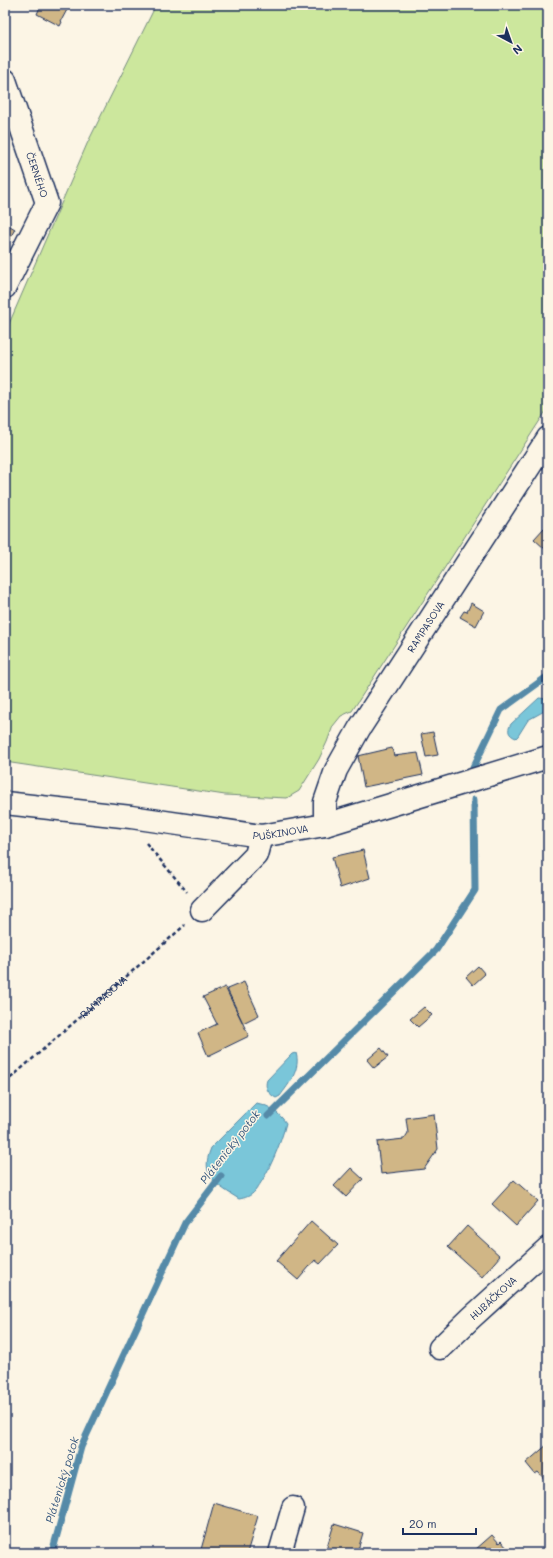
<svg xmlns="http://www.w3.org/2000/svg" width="553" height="1558" viewBox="0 0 553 1558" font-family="Mali,sans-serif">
  <rect width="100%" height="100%" fill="#fcf5e5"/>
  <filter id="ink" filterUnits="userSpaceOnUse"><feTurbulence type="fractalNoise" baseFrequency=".025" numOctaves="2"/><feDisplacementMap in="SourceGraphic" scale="8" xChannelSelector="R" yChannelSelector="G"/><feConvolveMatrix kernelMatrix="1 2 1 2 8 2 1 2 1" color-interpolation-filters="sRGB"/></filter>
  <g filter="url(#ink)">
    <polygon fill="#cce79d" stroke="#748b7e" points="156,5 548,5 548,408 352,711 341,716 333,726 327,742 319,759 299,791 287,798 225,795 5,762 5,333 87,144"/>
    <g fill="#7ac6d9" stroke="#548aa8">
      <path d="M539 698 548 699V709L528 720 518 736 516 738C508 735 507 730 511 724Z"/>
      <path d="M296 1053C301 1069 289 1084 280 1096L276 1098C269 1094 264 1088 267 1080L292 1054Z"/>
      <path d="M256 1103C269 1105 278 1112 286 1123 281 1143 268 1175 255 1191 251 1196 245 1198 239 1199 217 1185 199 1177 211 1148Z"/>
    </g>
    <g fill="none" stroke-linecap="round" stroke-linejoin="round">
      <g stroke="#548aa8" stroke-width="7">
        <polyline points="473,768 501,710 548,676"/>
        <polyline points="268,1116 436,950 475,890 474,800"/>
        <polyline points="52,1553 81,1447 185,1223 221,1176"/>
      </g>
    </g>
    <g fill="#d0b686" stroke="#1b2f5e">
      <polygon points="41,5 69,6 61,21 62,22 60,26 37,14"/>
      <polygon points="5,223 15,229 5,247"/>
      <polygon points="544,528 548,532 548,546 545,549 534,539"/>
      <polygon points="471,603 484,611 476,626 460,617 464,611 467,612"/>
      <polygon points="433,732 438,755 426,757 421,734"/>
      <polygon points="392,748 394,756 418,753 423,775 364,787 358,756"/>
      <polygon points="363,850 370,878 340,888 332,857"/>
      <polygon points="478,966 485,974 473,985 466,977"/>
      <polygon points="244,982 259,1015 243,1023 227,989"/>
      <polygon points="225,987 249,1036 208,1056 198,1033 217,1024 203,997"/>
      <polygon points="424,1007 432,1015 418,1027 410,1019"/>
      <polygon points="381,1048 388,1057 374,1068 367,1060"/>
      <polygon points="434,1114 438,1149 424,1169 381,1174 377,1142 404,1139 408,1133 406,1118"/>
      <polygon points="351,1168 363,1179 346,1197 334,1186"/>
      <polygon points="514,1180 538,1201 516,1226 492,1204"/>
      <polygon points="311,1221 338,1245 320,1264 315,1260 298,1280 276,1261"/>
      <polygon points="467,1226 500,1256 482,1277 448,1247"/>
      <polygon points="548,1444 548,1483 538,1472 535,1474 526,1463"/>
      <polygon points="214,1503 258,1516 247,1553 200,1553"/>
      <polygon points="334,1524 363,1533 357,1553 325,1553"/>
      <polygon points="492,1535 499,1543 501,1541 508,1549 506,1551 508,1553 477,1553 475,1550"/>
    </g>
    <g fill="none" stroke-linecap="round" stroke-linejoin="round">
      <defs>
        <g id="minor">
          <path id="s2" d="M5 80 47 203 5 287"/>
          <path id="s3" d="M5 803 131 817 261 836 325 825 548 757"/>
          <path id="s4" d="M325 825V802L336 770 359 729 548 438"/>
          <polyline points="202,910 256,855 261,836"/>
          <path id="s5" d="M440 1348 471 1318 548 1248"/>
          <polyline points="280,1553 293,1508"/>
        </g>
      </defs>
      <use href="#minor" stroke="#1b2f5e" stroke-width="25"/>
      <g stroke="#1b2f5e" stroke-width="2.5" stroke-dasharray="4 3" stroke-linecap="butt">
        <polyline points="146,843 187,892"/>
        <path id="s1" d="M5 1083 185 925"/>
      </g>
      <use href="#minor" stroke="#fcf5e5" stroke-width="22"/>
    </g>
  </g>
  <g text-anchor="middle" stroke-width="3" stroke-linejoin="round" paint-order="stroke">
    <g font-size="10" fill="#1b2f5e" stroke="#fcf5e5">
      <text dy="4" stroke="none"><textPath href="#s2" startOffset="100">ČERNÉHO</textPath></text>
      <text dy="4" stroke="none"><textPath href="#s4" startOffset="226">RAMPASOVA</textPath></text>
      <text dy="4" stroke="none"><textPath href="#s3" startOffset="278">PUŠKINOVA</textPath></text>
      <text dy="4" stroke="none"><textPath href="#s1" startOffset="131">RAMPASOVA</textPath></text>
      <text dy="4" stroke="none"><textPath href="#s5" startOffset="73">HUBÁČKOVA</textPath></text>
    </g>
    <g font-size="11" font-style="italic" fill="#33557d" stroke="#fcf5e5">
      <text transform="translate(230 1147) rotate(-52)" y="4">Plátenický potok</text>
      <text transform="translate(62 1480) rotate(-73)" y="4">Plátenický potok</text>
    </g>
  </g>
  <rect width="553" height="1558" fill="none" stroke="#fcf5e5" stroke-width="20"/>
  <rect x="10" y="10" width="533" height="1538" fill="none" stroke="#1b2f5e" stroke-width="1.5" filter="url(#ink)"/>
  <g transform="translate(511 42) rotate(139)" stroke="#fcf5e5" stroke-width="3" paint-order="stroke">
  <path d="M0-3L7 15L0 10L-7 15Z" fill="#1b2f5e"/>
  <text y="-6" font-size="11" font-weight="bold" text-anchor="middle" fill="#1b2f5e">N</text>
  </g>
  <path d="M403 1528v6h73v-6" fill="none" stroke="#1b2f5e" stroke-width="2"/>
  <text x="409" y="1528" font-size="12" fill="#1b2f5e" stroke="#fcf5e5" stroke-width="3" paint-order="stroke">20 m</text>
</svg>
